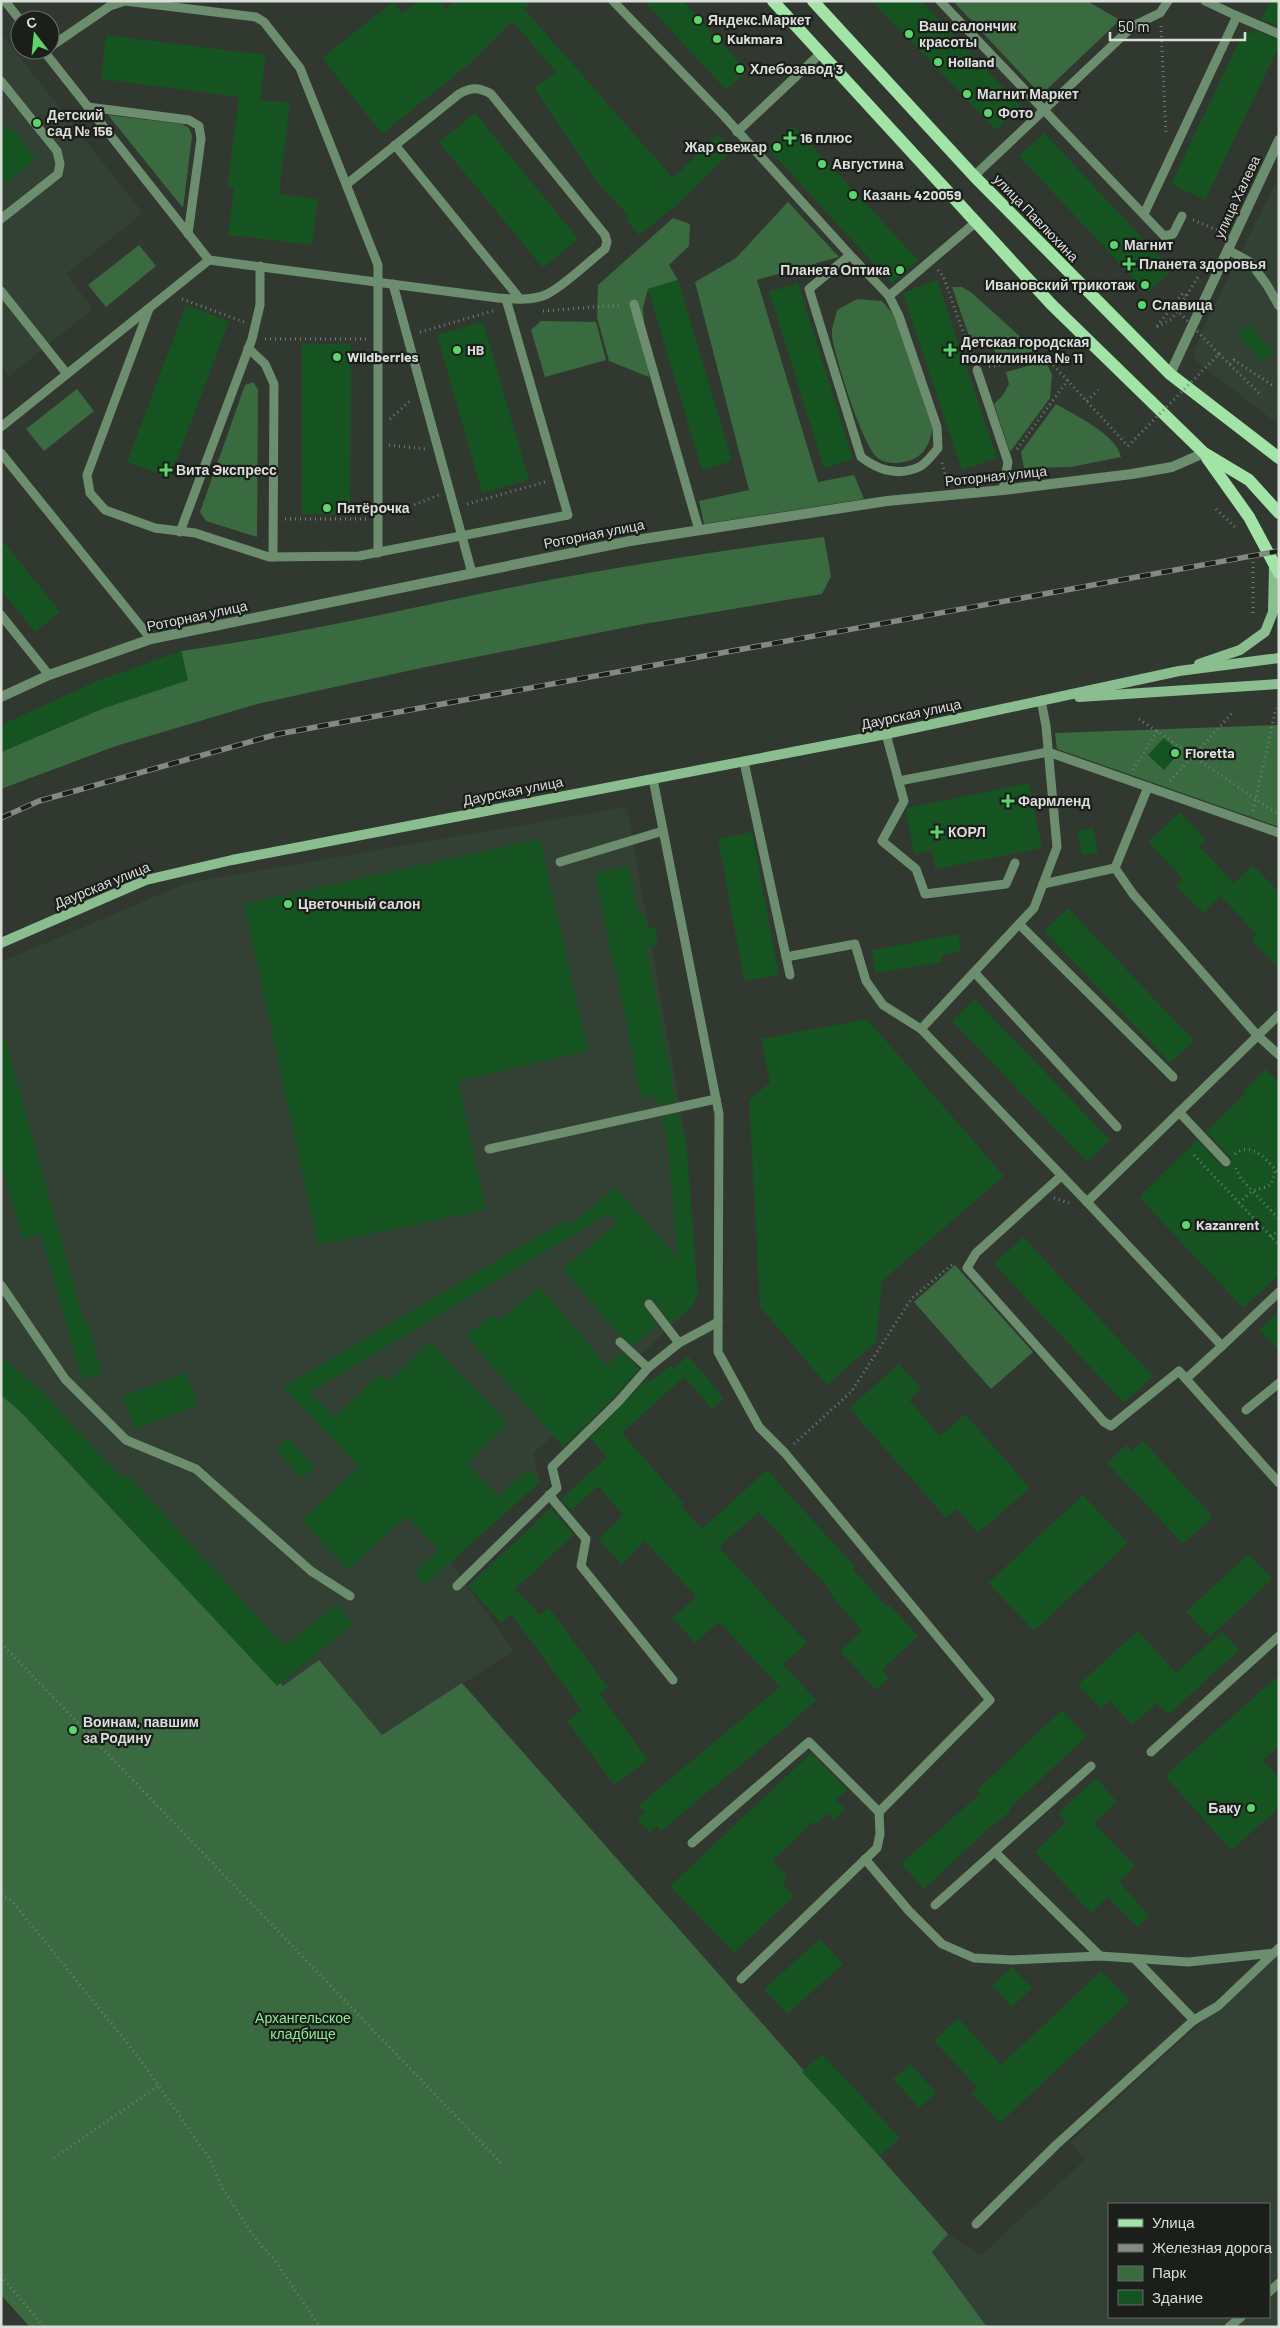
<svg xmlns="http://www.w3.org/2000/svg" width="1280" height="2328" viewBox="0 0 1280 2328" font-family="Barlow,sans-serif">
  <rect width="100%" height="100%" fill="#303830"/>
  <g fill="#334134" fill-rule="evenodd">
    <polygon points="1,34 143,213 66,274 93,309 9,376 1,366"/>
    <polygon points="1279,176 1279,425 1196,361 1194,351 1207,320"/>
    <polygon points="627,807 686,1140 698,1296 692,1307 533,1454 540,1482 450,1562 514,1651 382,1735 319,1660 284,1686 17,1408 1,1395 1,962 187,883"/>
    <path d="M1279 1951V2327H987L932 2251 948 2234 981 2255 1085 2160 1070 2142ZM1109 2204H1269V2317H1109Z"/>
  </g>
  <g fill="#3a6a3f">
    <polygon points="953,1 1087,1 1120,20 1041,95"/>
    <polygon points="108,115 182,124 189,128 192,136 183,208"/>
    <polygon points="788,202 839,257 757,280 818,482 854,475 864,499 704,524 699,501 749,490 695,282 736,258"/>
    <polygon points="673,218 690,224 689,246 669,265 678,280 648,289 643,308 649,377 609,361 597,317 598,285"/>
    <polygon points="139,245 156,266 106,307 88,285"/>
    <polygon points="952,287 962,287 972,293 1036,351 999,358 991,345 970,339"/>
    <path d="M857 299 882 301 896 318 933 427C930 442 925 457 908 461 899 464 886 464 879 459 863 449 835 357 832 336 831 328 836 317 837 310Z"/>
    <polygon points="541,321 596,322 606,360 545,377 531,330"/>
    <polygon points="1046,361 1052,375 1050,398 1010,452 994,404 1003,395 1009,384 1006,372"/>
    <polygon points="253,382 258,389 257,537 206,521 200,512 245,385"/>
    <polygon points="77,389 94,411 44,451 26,429"/>
    <path d="M1056 404C1076 416 1116 434 1121 457L1071 467 1024 468 1021 452Z"/>
    <path d="M824 537 831 576 822 594 638 625 421 668 257 704 116 746 1 789V752L104 708 188 680 181 651C309 633 433 602 560 578 648 562 736 548 824 537Z"/>
    <polygon points="1279,725 1279,827 1057,749 1055,733"/>
    <polygon points="955,1265 1033,1352 991,1389 914,1302"/>
    <polygon points="1,1395 17,1408 283,1686 319,1660 382,1735 462,1683 948,2234 932,2252 987,2327 30,2327 1,2295"/>
  </g>
  <g fill="#155421">
    <polygon points="417,1 440,1 446,10 454,1 532,1 524,9 673,178 718,134 732,150 679,203 639,235 626,220 629,217 598,183 534,88 556,72 512,21 468,65 382,134 322,58 393,2 402,13"/>
    <polygon points="644,1 683,1 747,71 726,90"/>
    <polygon points="872,1 921,1 1021,106 996,130"/>
    <polygon points="1271,1 1279,1 1279,27 1260,19"/>
    <polygon points="1254,30 1279,40 1279,46 1205,200 1171,184 1244,31 1251,34"/>
    <polygon points="106,35 266,55 260,100 290,103 279,194 318,199 312,245 228,235 234,188 227,187 239,97 101,79"/>
    <polygon points="475,113 578,239 543,268 439,142"/>
    <polygon points="1,121 9,131 12,129 36,159 1,187"/>
    <polygon points="794,126 918,260 892,283 768,149"/>
    <polygon points="1044,133 1172,270 1147,293 1019,156"/>
    <polygon points="678,280 732,461 702,470 648,289"/>
    <polygon points="937,280 997,458 962,470 903,293"/>
    <polygon points="798,283 853,459 824,468 769,292"/>
    <polygon points="186,305 229,321 170,478 127,462"/>
    <polygon points="483,322 529,480 482,493 437,335"/>
    <polygon points="1249,324 1273,352 1262,362 1238,334"/>
    <polygon points="302,344 351,344 350,514 302,514"/>
    <polygon points="1,539 60,612 35,632 1,590"/>
    <polygon points="181,651 188,680 104,708 1,752 1,725 97,681"/>
    <polygon points="1164,738 1180,752 1164,770 1148,755"/>
    <polygon points="1029,783 1042,848 935,869 932,850 914,854 906,811 907,808"/>
    <polygon points="1180,812 1206,839 1199,846 1234,883 1253,865 1279,892 1279,969 1251,939 1256,934 1221,896 1203,913 1176,886 1183,879 1148,842"/>
    <polygon points="1093,828 1098,852 1082,855 1077,831"/>
    <polygon points="752,832 779,975 744,981 718,839"/>
    <polygon points="540,839 588,1051 458,1081 486,1210 318,1245 244,904"/>
    <polygon points="629,866 639,915 645,914 647,928 655,927 658,945 647,947 676,1101 658,1105 656,1095 641,1098 616,969 614,969 595,873"/>
    <polygon points="1068,908 1194,1041 1170,1063 1044,931"/>
    <polygon points="958,934 961,951 941,956 942,962 875,973 872,950"/>
    <polygon points="975,999 1110,1140 1087,1162 952,1021"/>
    <polygon points="867,1019 1004,1176 882,1281 876,1342 827,1385 760,1307 749,1099 770,1083 761,1039"/>
    <polygon points="5,1039 84,1321 87,1320 102,1374 82,1379 41,1234 23,1240 1,1165 1,1040"/>
    <polygon points="1266,1069 1279,1083 1279,1275 1243,1308 1139,1197 1197,1140 1222,1167 1227,1168 1231,1166 1231,1158 1206,1131 1245,1094 1243,1092"/>
    <polygon points="678,1114 686,1140 698,1296 692,1307 671,1323 654,1300 646,1299 643,1302 644,1307 657,1325 634,1346 621,1336 562,1269 617,1223 610,1213 310,1392 335,1417 380,1373 389,1381 430,1342 508,1424 467,1463 498,1496 529,1469 540,1482 425,1585 414,1573 439,1550 406,1516 348,1570 302,1520 359,1467 283,1387 566,1220 571,1225 615,1187 678,1259 668,1144 661,1117"/>
    <polygon points="1023,1237 1153,1376 1124,1403 994,1264"/>
    <polygon points="540,1287 607,1366 622,1352 639,1369 614,1397 563,1447 466,1336 492,1314 499,1321"/>
    <polygon points="1279,1312 1279,1351 1259,1330"/>
    <polygon points="1,1356 42,1392 122,1478 127,1474 284,1646 337,1604 353,1624 277,1686 22,1413 1,1395"/>
    <polygon points="688,1356 724,1398 712,1409 684,1377 622,1433 684,1504 681,1506 702,1529 767,1470 855,1567 853,1569 887,1607 890,1605 918,1636 882,1670 889,1678 876,1690 840,1651 862,1631 831,1595 830,1590 759,1512 719,1547 807,1643 783,1664 816,1700 791,1723 661,1831 657,1826 649,1832 637,1819 645,1812 639,1805 780,1687 719,1622 695,1643 672,1618 696,1597 645,1541 621,1564 598,1539 623,1515 598,1486 571,1511 561,1499 607,1457 590,1438 647,1379 650,1382 671,1365 674,1368"/>
    <polygon points="899,1364 922,1389 909,1400 940,1436 965,1414 1030,1488 978,1533 957,1509 946,1518 849,1408"/>
    <polygon points="186,1373 198,1405 135,1429 123,1396"/>
    <polygon points="288,1438 315,1467 302,1479 276,1449"/>
    <polygon points="1143,1441 1213,1517 1183,1544 1107,1463 1126,1445 1132,1451"/>
    <polygon points="1083,1495 1128,1543 1034,1631 988,1583"/>
    <polygon points="551,1508 574,1535 515,1589 540,1615 549,1608 608,1687 600,1694 648,1760 614,1785 567,1721 582,1710 511,1614 501,1623 468,1586"/>
    <polygon points="1248,1554 1272,1579 1210,1637 1186,1612"/>
    <polygon points="1138,1631 1176,1673 1222,1632 1239,1650 1168,1715 1157,1703 1132,1725 1110,1701 1101,1709 1078,1685"/>
    <polygon points="1279,1675 1279,1746 1263,1760 1279,1778 1279,1808 1231,1850 1165,1776"/>
    <polygon points="1062,1710 1087,1736 1009,1809 1011,1811 989,1828 924,1889 901,1864 980,1794 977,1790"/>
    <polygon points="811,1753 847,1789 836,1800 845,1809 834,1821 827,1813 816,1824 813,1822 772,1861 788,1877 782,1883 794,1896 734,1953 670,1886"/>
    <polygon points="1096,1778 1117,1802 1094,1823 1135,1866 1119,1882 1149,1915 1137,1927 1108,1897 1091,1913 1035,1852 1066,1822 1058,1813"/>
    <polygon points="820,1939 843,1964 787,2014 764,1989"/>
    <polygon points="1012,1967 1032,1988 1012,2007 992,1986"/>
    <polygon points="1101,1971 1130,2001 1000,2123 971,2093 977,2087 934,2041 958,2018 1001,2065"/>
    <polygon points="822,2054 900,2138 880,2156 802,2072"/>
    <polygon points="910,2064 936,2093 919,2108 893,2079"/>
  </g>
  <g fill="none" stroke-linecap="round" stroke-linejoin="round">
    <g stroke="#757c75" stroke-width="3" stroke-dasharray="1 4" stroke-linecap="butt">
      <polyline points="1161,26 1166,135"/>
      <polyline points="1193,220 1220,231"/>
      <polyline points="938,270 943,276 973,359"/>
      <polyline points="182,299 244,322"/>
      <polyline points="543,311 621,305"/>
      <polyline points="1157,326 1183,293 1187,296"/>
      <polyline points="1157,327 1172,319 1198,277"/>
      <polyline points="420,332 493,311"/>
      <polyline points="265,339 366,339"/>
      <polyline points="1219,354 1262,396"/>
      <polyline points="1230,364 1234,360 1272,385"/>
      <polyline points="989,367 1044,355 1128,446"/>
      <polyline points="1087,401 1098,390"/>
      <polyline points="390,419 411,400"/>
      <polyline points="389,445 425,449"/>
      <polyline points="1017,449 1068,380"/>
      <polyline points="942,463 947,481"/>
      <polyline points="467,504 545,482"/>
      <polyline points="1216,509 1237,529"/>
      <polyline points="391,514 439,495"/>
      <polyline points="285,519 366,519"/>
      <polyline points="1253,557 1253,616"/>
      <polyline points="1139,719 1279,815"/>
      <polyline points="1133,770 1158,730"/>
      <polyline points="1170,781 1234,711"/>
      <polyline points="1253,811 1276,708"/>
      <path d="M1235 1154C1252 1140 1268 1162 1279 1173"/>
      <polyline points="1194,1155 1279,1245"/>
      <polyline points="1236,1168 1241,1179 1279,1219"/>
      <polyline points="1054,1198 1069,1203"/>
      <path d="M1239 1203C1243 1200 1247 1195 1251 1192 1265 1184 1272 1193 1275 1170"/>
      <polyline points="1271,1237 1279,1229"/>
      <polyline points="794,1444 851,1392 912,1298 954,1263"/>
      <polyline points="1,1643 501,2163"/>
      <polyline points="1,1895 12,1901 137,2055 209,2158 223,2189 257,2241 274,2259 320,2327"/>
      <polyline points="54,2158 158,2086"/>
      <polyline points="1,2276 44,2327"/>
    </g>
    <g stroke="#6d8d6f" stroke-width="9">
      <polyline points="5,1 20,20"/>
      <path d="M613 1 723 115 850 255 809 289 861 457C878 470 897 477 919 467 926 464 933 454 938 448L937 427 899 316 889 296 850 255"/>
      <polyline points="940,1 1164,236 1173,234 1182,216"/>
      <polyline points="1205,1 1237,16"/>
      <polyline points="50,47 110,6 125,1 256,17 264,22 300,68 378,265 378,553"/>
      <polyline points="43,50 209,260"/>
      <polyline points="1,81 57,151 60,164 58,174 1,219"/>
      <polyline points="88,107 189,120 199,126 201,139 188,234"/>
      <polyline points="737,132 821,53"/>
      <polyline points="395,145 520,299"/>
      <polyline points="974,176 1133,26 1160,13 1168,1"/>
      <polyline points="1144,214 1237,16 1279,34"/>
      <polyline points="1228,250 1250,262 1267,285 1279,306"/>
      <polyline points="393,284 472,573"/>
      <polyline points="1,291 67,374"/>
      <polyline points="889,296 976,222"/>
      <polyline points="634,304 699,530"/>
      <polyline points="149,309 87,475 90,493 105,510 155,528 195,533 269,557 359,556 568,515 506,299"/>
      <polyline points="248,348 265,364 274,384 273,557"/>
      <polyline points="977,370 1008,462 1003,490"/>
      <path d="M1 427 209 260 498 298C512 299 531 301 545 295 562 288 589 261 605 249L607 242 605 235 491 94C479 87 471 87 459 94L347 184"/>
      <polyline points="1,453 151,639"/>
      <polyline points="180,532 252,339 260,305 260,266"/>
      <polyline points="1,615 49,675"/>
      <polyline points="1041,700 1046,726 1057,847 1034,908 921,1029 1087,1202"/>
      <polyline points="886,734 904,801 882,841 916,869 925,894 1006,884 1015,863"/>
      <polyline points="744,762 790,975"/>
      <polyline points="653,779 719,1114 718,1352 759,1427 785,1453 990,1700 879,1812"/>
      <polyline points="899,781 1048,752 1279,833"/>
      <polyline points="560,862 663,831"/>
      <polyline points="1115,868 1148,787"/>
      <polyline points="1043,884 1115,868 1133,894 1257,1035 1279,1055"/>
      <polyline points="1020,925 1173,1077"/>
      <polyline points="786,957 855,944 866,981 883,1005 921,1029"/>
      <polyline points="975,973 1117,1127"/>
      <polyline points="1279,1015 1087,1202 1222,1346 1186,1379 1279,1483"/>
      <polyline points="1179,1112 1226,1162"/>
      <polyline points="489,1149 716,1099"/>
      <polyline points="1061,1176 976,1253 967,1268 1104,1422 1111,1426 1179,1371 1186,1379"/>
      <polyline points="1,1285 65,1379 126,1440 196,1469 311,1571 350,1596"/>
      <polyline points="649,1304 679,1343"/>
      <polyline points="620,1342 648,1368"/>
      <polyline points="1222,1346 1279,1292"/>
      <polyline points="1246,1410 1279,1383"/>
      <polyline points="549,1495 586,1539 581,1566 673,1680"/>
      <polyline points="457,1586 557,1488 552,1467 619,1401 648,1368 679,1343 718,1322"/>
      <polyline points="1151,1752 1279,1636"/>
      <polyline points="692,1843 809,1742 879,1812 880,1834 877,1848 741,1979"/>
      <polyline points="995,1852 1100,1956"/>
      <polyline points="865,1859 909,1911 942,1944 974,1958 1013,1960 1100,1956 1188,1962 1274,1953"/>
      <polyline points="935,1905 1091,1766"/>
      <polyline points="1135,1959 1194,2020"/>
      <polyline points="976,2224 1056,2145 1194,2020 1218,2006 1279,1948"/>
      <polyline points="1269,2292 1279,2283"/>
      <polyline points="1229,2327 1241,2317"/>
    </g>
    <g stroke="#6d8d6f" stroke-width="10">
      <polyline points="1170,374 1279,140"/>
      <polyline points="1,697 49,675 151,639 630,541 887,501 1003,490 1132,474 1172,467 1204,453"/>
    </g>
    <g stroke="#8abe8e" stroke-width="10">
      <polyline points="1199,664 1240,650 1265,632 1273,612 1274,566"/>
      <polyline points="1079,697 1279,684"/>
      <polyline points="1,943 146,880 232,860 886,734 1179,671 1279,658"/>
    </g>
    <g stroke="#a1e4a5" stroke-width="12">
      <polyline points="773,1 1051,304 1204,453 1249,480 1279,513"/>
      <polyline points="813,1 974,176 1170,374 1279,458"/>
      <polyline points="1207,458 1249,517 1279,573"/>
    </g>
    <defs>
      <polyline id="rail" points="1,818 39,801 278,734 1279,551"/>
    </defs>
    <use href="#rail" stroke="#838a83" stroke-width="5.5"/>
    <use href="#rail" stroke="#1b1e1b" stroke-width="4" stroke-dasharray="11" stroke-linecap="butt"/>
    <polyline stroke="#757c75" stroke-width="3" stroke-dasharray="1 4" stroke-linecap="butt" points="1128,446 1219,354 1178,311"/>
  </g>
  <g fill="#5cd56d" stroke="#1b1e1b" stroke-width="2">
    <circle cx="698" cy="20" r="5"/>
    <circle cx="909" cy="34" r="5"/>
    <circle cx="717" cy="39" r="5"/>
    <circle cx="938" cy="62" r="5"/>
    <circle cx="740" cy="69" r="5"/>
    <circle cx="967" cy="94" r="5"/>
    <circle cx="988" cy="113" r="5"/>
    <circle cx="37" cy="123" r="5"/>
    <path d="M787.5 130.5h5v5h5v5h-5v5h-5v-5h-5v-5h5z"/>
    <circle cx="777" cy="147" r="5"/>
    <circle cx="822" cy="164" r="5"/>
    <circle cx="853" cy="195" r="5"/>
    <circle cx="1114" cy="245" r="5"/>
    <path d="M1126.5 256.5h5v5h5v5h-5v5h-5v-5h-5v-5h5z"/>
    <circle cx="900" cy="270" r="5"/>
    <circle cx="1145" cy="285" r="5"/>
    <circle cx="1142" cy="305" r="5"/>
    <circle cx="457" cy="350" r="5"/>
    <path d="M947.5 342.5h5v5h5v5h-5v5h-5v-5h-5v-5h5z"/>
    <circle cx="337" cy="357" r="5"/>
    <path d="M163.5 462.5h5v5h5v5h-5v5h-5v-5h-5v-5h5z"/>
    <circle cx="327" cy="508" r="5"/>
    <circle cx="1175" cy="753" r="5"/>
    <path d="M1005.5 793.5h5v5h5v5h-5v5h-5v-5h-5v-5h5z"/>
    <path d="M934.5 824.5h5v5h5v5h-5v5h-5v-5h-5v-5h5z"/>
    <circle cx="288" cy="904" r="5"/>
    <circle cx="1186" cy="1225" r="5"/>
    <circle cx="73" cy="1730" r="5"/>
    <circle cx="1251" cy="1808" r="5"/>
  </g>
  <g text-anchor="middle" stroke-width="4.5" stroke-linejoin="round" paint-order="stroke">
    <g font-size="14" font-weight="bold" fill="#dadfda" stroke="#1b1e1b" text-anchor="start">
      <text x="708" y="25">Яндекс.Маркет</text>
      <text x="919" y="31">Ваш салончик<tspan x="919" dy="16">красоты</tspan></text>
      <text x="727" y="44">Kukmara</text>
      <text x="948" y="67">Holland</text>
      <text x="750" y="74">Хлебозавод 3</text>
      <text x="977" y="99">Магнит Маркет</text>
      <text x="998" y="118">Фото</text>
      <text x="47" y="120">Детский<tspan x="47" dy="16">сад № 156</tspan></text>
      <text x="800" y="143">16 плюс</text>
      <text x="767" y="152" text-anchor="end">Жар свежар</text>
      <text x="832" y="169">Августина</text>
      <text x="863" y="200">Казань 420059</text>
      <text x="1124" y="250">Магнит</text>
      <text x="1139" y="269">Планета здоровья</text>
      <text x="890" y="275" text-anchor="end">Планета Оптика</text>
      <text x="1135" y="290" text-anchor="end">Ивановский трикотаж</text>
      <text x="1152" y="310">Славица</text>
      <text x="961" y="347">Детская городская<tspan x="961" dy="16">поликлиника № 11</tspan></text>
      <text x="467" y="355">HB</text>
      <text x="347" y="362">Wildberries</text>
      <text x="176" y="475">Вита Экспресс</text>
      <text x="337" y="513">Пятёрочка</text>
      <text x="1185" y="758">Floretta</text>
      <text x="1018" y="806">Фармленд</text>
      <text x="948" y="837">КОРЛ</text>
      <text x="298" y="909">Цветочный салон</text>
      <text x="1196" y="1230">Kazanrent</text>
      <text x="83" y="1727">Воинам, павшим<tspan x="83" dy="16">за Родину</tspan></text>
      <text x="1241" y="1813" text-anchor="end">Баку</text>
    </g>
    <g font-size="14" fill="#dadfda" stroke="#1b1e1b">
      <text transform="translate(1237 197) rotate(-65)" y="5">улица Халева</text>
      <text transform="translate(1036 218) rotate(46)" y="5">улица Павлюхина</text>
      <text transform="translate(996 476) rotate(-6)" y="5">Роторная улица</text>
      <text transform="translate(594 534) rotate(-11)" y="5">Роторная улица</text>
      <text transform="translate(197 616) rotate(-12)" y="5">Роторная улица</text>
      <text transform="translate(911 714) rotate(-12)" y="5">Даурская улица</text>
      <text transform="translate(513 791) rotate(-11)" y="5">Даурская улица</text>
      <text transform="translate(102 885) rotate(-22)" y="5">Даурская улица</text>
    </g>
    <g font-size="14" fill="#87ee92" stroke="#1b1e1b">
      <text x="303" y="2023">Архангельское<tspan x="303" dy="16">кладбище</tspan></text>
    </g>
  </g>
  <rect width="1280" height="2328" fill="none" stroke="#dadfda" stroke-width="5"/>
  <rect x="1108" y="2203" width="162" height="115" fill="#1b1e1b" stroke="#676b67"/>
  <rect x="1118" y="2219" width="25" height="8" fill="#a1e4a5" stroke="#676b67"/>
  <text x="1152" y="2228" font-size="15" fill="#dadfda">Улица</text>
  <rect x="1118" y="2244" width="25" height="8" fill="#838a83" stroke="#676b67"/>
  <text x="1152" y="2253" font-size="15" fill="#dadfda">Железная дорога</text>
  <rect x="1118" y="2266" width="25" height="15" fill="#3a6a3f" stroke="#676b67"/>
  <text x="1152" y="2278" font-size="15" fill="#dadfda">Парк</text>
  <rect x="1118" y="2290" width="25" height="15" fill="#155421" stroke="#676b67"/>
  <text x="1152" y="2303" font-size="15" fill="#dadfda">Здание</text>
  <g transform="translate(35 35) rotate(344)"><circle r="24" fill="#1b1e1b" stroke="#676b67"/>
  <path d="M0-4L9 19L0 12L-9 19Z" fill="#5cd56d"/>
  <text y="-8" font-size="14" font-weight="bold" text-anchor="middle" fill="#dadfda">С</text>
  </g>
  <path d="M1110 32v8h135v-8" fill="none" stroke="#dadfda" stroke-width="2.5"/>
  <text x="1118" y="32" font-size="15" fill="#dadfda" stroke="#1b1e1b" stroke-width="4" paint-order="stroke">50 m</text>
</svg>
